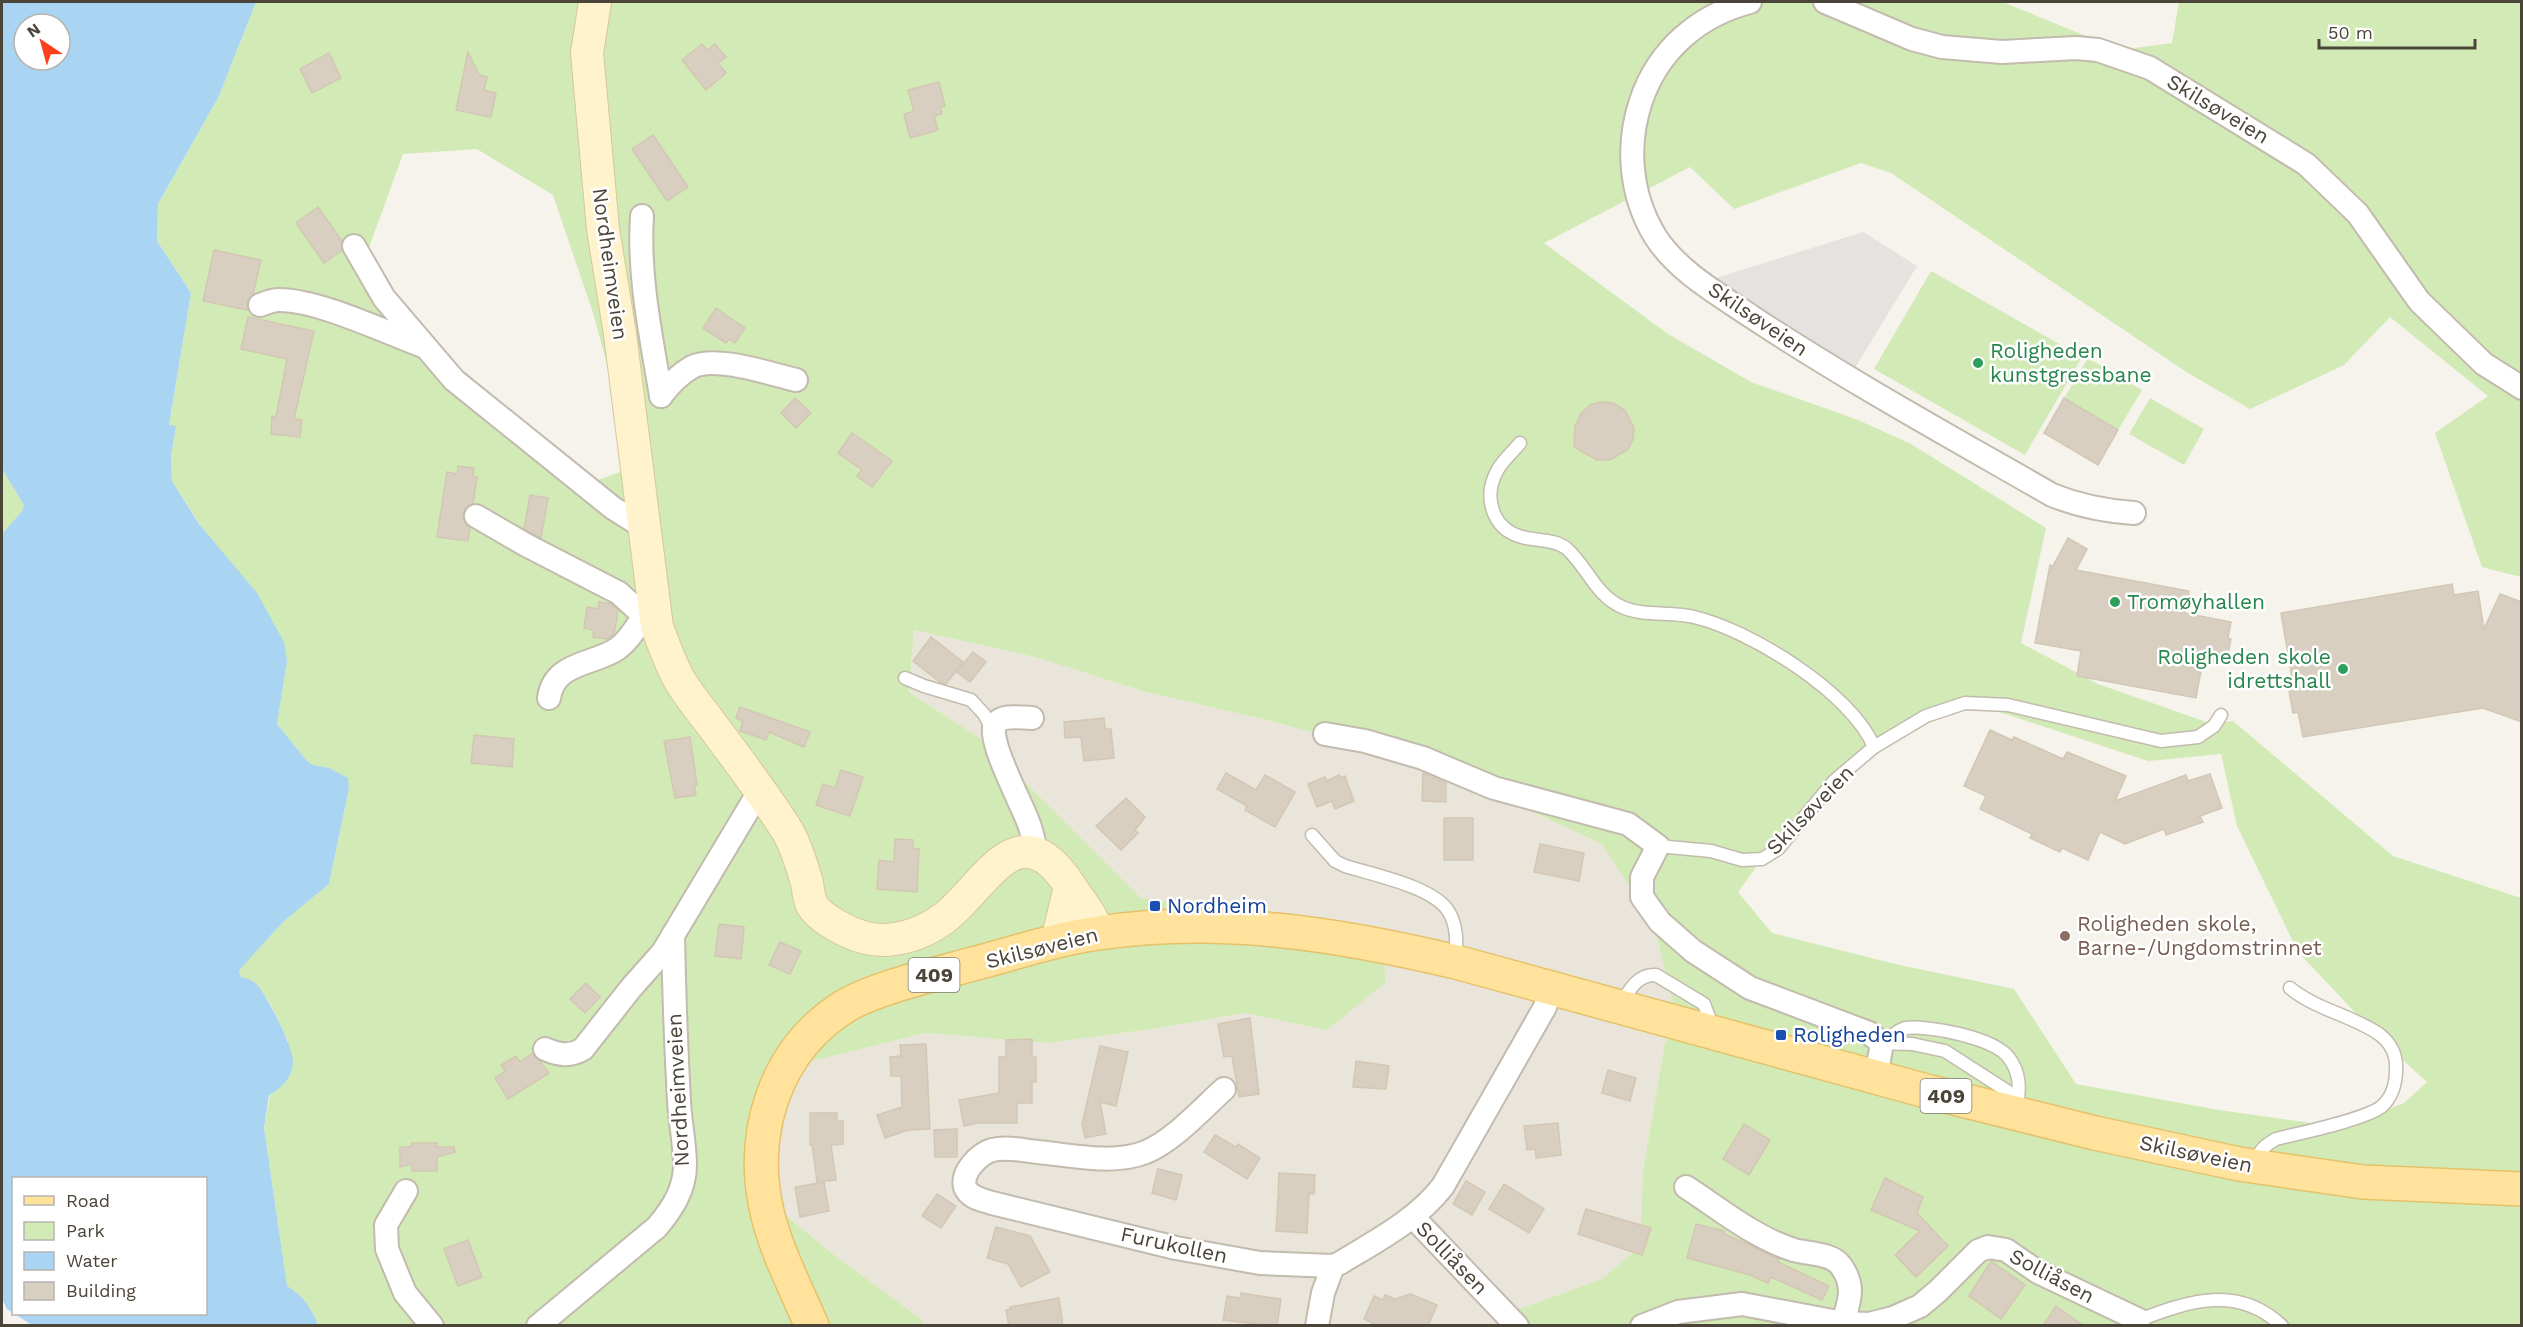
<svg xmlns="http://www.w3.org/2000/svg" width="2523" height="1327" viewBox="0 0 2523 1327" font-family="'Work Sans',sans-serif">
  <rect width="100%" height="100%" fill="#f6f3ec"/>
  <polygon fill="#eae5da" points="914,630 1035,657 1146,692 1267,720 1379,751 1491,793 1602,844 1654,926 1680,1031 1665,1042 1643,1171 1640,1247 1602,1279 1519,1309 1521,1325 924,1325 921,1319 829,1251 769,1201 761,1121 804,1063 925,1033 1049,1043 1159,1028 1244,1013 1327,1030 1263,917 1141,898 984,741 909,692"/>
  <g fill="#d2eab5" fill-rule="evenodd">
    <path d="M256 2H2003L2120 50 2172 43 2179 2H2521V577L2482 567 2435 433 2488 396 2390 317 2344 365 2250 409 2188 373 1891 173 1861 163 1734 209 1690 167 1544 243 1668 334 1751 382 1858 420 1911 444 2046 528 2021 643 2098 684 2212 724 2233 721 2393 856 2521 898V1325H1521L1519 1309 1602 1279 1640 1247 1643 1171 1665 1042 1680 1031 1654 926 1602 844 1491 793 1379 751 1267 720 1146 692 1035 657 914 630 909 692 984 741 1141 898 1263 917 1384 949 1385 983 1327 1030 1244 1013 1159 1028 1049 1043 925 1033 804 1063 761 1121 769 1201 829 1251 921 1319 924 1325H318C311 1307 304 1297 287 1287L264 1128 270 1095 288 1041C277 1020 266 983 241 977L239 969 284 921 329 884 349 788 347 778 329 768 313 765 307 761 277 724 287 661 172 481 171 457 176 427 169 426 191 293 157 241 158 204 219 96ZM477 149 553 195 593 313 626 433 620 472 598 480 495 412 405 327 367 253 403 154ZM1963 700 2148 761 2221 754 2237 826 2298 952 2383 1042 2427 1082 2404 1103 2340 1127 2219 1110 2076 1084 2014 989 1895 964 1772 933 1738 892 1786 826 1854 755Z"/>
    <polygon points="1931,271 2082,357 2025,455 1874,369"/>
    <polygon points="2088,358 2142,390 2118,430 2064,398"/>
    <polygon points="2150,398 2204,429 2184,465 2129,434"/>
    <polygon points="2,469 24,505 22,511 2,534"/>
  </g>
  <polygon fill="#e5e3e0" points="1863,232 1917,266 1855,368 1713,279"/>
  <path fill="#a9d4f2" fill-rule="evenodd" d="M2 2H256L219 96 158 204 157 241 191 293 169 425 176 426 171 457 172 481 199 524 257 593 284 642 287 661 277 724 307 761 313 765 329 768 348 778 349 788 329 884 284 921 239 970 241 977C248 979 253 980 258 986 268 998 293 1046 293 1062 292 1078 282 1088 269 1095L264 1128 287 1286C304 1297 311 1307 318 1325L33 1326 15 1314H206V1178H14L13 1313 7 1309 2 1299V534L22 511 24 505 2 469ZM24 24H60V60H24Z"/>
  <g fill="#d8cfc1" stroke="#d3c7b4" stroke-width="1.5">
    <polygon points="702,44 707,50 715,44 726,57 718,63 726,73 706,90 682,60"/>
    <polygon points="468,52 479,75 487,77 484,90 496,93 491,117 456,110"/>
    <polygon points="329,53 341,78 312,93 300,69"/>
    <polygon points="939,82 945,106 940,107 942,114 934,116 938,130 910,138 904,114 914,111 908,90"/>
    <polygon points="653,135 688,187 667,201 632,149"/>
    <polygon points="318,207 342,241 342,250 324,263 296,223"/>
    <polygon points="214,250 261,260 253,294 247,302 248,310 203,301"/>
    <polygon points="716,308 745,328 735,343 729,339 726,343 703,328"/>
    <polygon points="248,317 314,331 294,419 302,420 300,437 271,434 272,416 276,417 287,359 241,349"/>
    <polygon points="795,398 811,413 796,428 781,413"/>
    <polygon points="2064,398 2118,430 2098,465 2044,433"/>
    <polygon points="1601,402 1613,403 1625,410 1634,428 1633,440 1627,450 1610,460 1597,460 1574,447 1575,426 1581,414 1590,405"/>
    <polygon points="852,433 892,461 872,487 857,476 862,470 838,453"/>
    <polygon points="458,466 474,468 473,476 477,477 473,503 465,509 463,515 464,522 470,528 468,541 437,537 447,472 457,474"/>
    <polygon points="530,495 548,498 541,538 524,529"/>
    <polygon points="2068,538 2087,549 2076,570 2189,591 2185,613 2231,622 2228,638 2231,639 2226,664 2203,660 2196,698 2077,676 2081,651 2035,643 2050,565 2053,566"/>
    <polygon points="2452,584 2454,595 2478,591 2484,629 2500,594 2522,602 2522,722 2483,708 2303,737 2298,712 2293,713 2289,691 2294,690 2281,613"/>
    <polygon points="599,602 611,604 618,611 614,634 607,639 593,637 594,630 584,628 587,607 598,609"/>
    <polygon points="931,637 963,662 946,684 940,682 913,661"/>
    <polygon points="973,652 986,662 970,682 957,672"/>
    <polygon points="740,707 810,732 804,747 769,732 766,740 740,731 743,721 736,718"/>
    <polygon points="1104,718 1105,729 1111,729 1114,758 1084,761 1081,737 1065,738 1064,722"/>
    <polygon points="1990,730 2012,740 2014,737 2063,759 2067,752 2126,776 2115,801 2186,775 2188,781 2210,774 2222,808 2200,816 2203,822 2166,835 2164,829 2125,844 2100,832 2088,860 2062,848 2060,852 2030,838 2032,834 1980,809 1986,796 1964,786"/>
    <polygon points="474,735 514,739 512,767 471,763"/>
    <polygon points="690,737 697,785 694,785 696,795 675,798 664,741"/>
    <polygon points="841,770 863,777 850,816 816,805 823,784 835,788"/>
    <polygon points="1226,773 1256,790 1265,775 1295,792 1275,827 1245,810 1247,806 1217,789"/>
    <polygon points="1423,773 1446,783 1446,802 1422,801"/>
    <polygon points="1339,775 1341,778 1345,776 1354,801 1335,809 1332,801 1317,807 1308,784 1325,777 1327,781"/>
    <polygon points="1126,798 1145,817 1135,830 1138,833 1121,850 1096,826"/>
    <rect x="1444" y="818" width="29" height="42"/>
    <polygon points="895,839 913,840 913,848 919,849 917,892 877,889 879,860 894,862"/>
    <polygon points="1540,844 1584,853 1579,881 1534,872"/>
    <polygon points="719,924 744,927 741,959 715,956"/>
    <polygon points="780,942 801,951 790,974 769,965"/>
    <polygon points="586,983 600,997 585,1013 570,999"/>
    <polygon points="1250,1018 1259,1094 1239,1097 1232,1056 1224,1057 1218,1024"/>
    <polygon points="1032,1039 1032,1057 1036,1057 1036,1082 1032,1082 1032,1103 1017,1103 1017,1123 978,1123 964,1126 959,1100 999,1093 999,1057 1006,1057 1006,1040"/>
    <polygon points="926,1044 930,1129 908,1130 885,1138 877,1115 902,1107 901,1076 891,1076 890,1057 901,1056 900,1045"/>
    <polygon points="1100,1046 1128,1052 1116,1106 1100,1102 1106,1134 1085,1138 1082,1124"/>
    <polygon points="533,1053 549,1073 508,1099 495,1078 505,1071 501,1065 516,1056 520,1062"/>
    <polygon points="1356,1061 1389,1066 1386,1089 1353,1087"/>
    <polygon points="1608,1070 1636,1078 1630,1101 1602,1093"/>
    <polygon points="810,1113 837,1113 837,1121 843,1121 843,1144 831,1145 836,1180 817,1182 812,1145 810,1145"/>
    <polygon points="1558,1123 1561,1155 1536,1158 1535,1149 1527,1150 1524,1126"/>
    <polygon points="1744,1124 1770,1140 1749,1175 1723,1159"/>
    <polygon points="957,1129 957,1157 935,1157 934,1130"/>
    <polygon points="1215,1135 1236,1147 1238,1144 1260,1158 1247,1179 1204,1152"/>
    <polygon points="412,1143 437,1143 437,1147 454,1147 455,1152 437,1157 437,1171 412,1171 412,1164 400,1167 400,1147 410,1147"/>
    <polygon points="1158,1169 1182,1175 1176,1200 1152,1193"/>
    <polygon points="1279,1173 1315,1175 1314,1194 1309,1193 1307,1233 1276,1231 1278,1199 1282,1200 1278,1198"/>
    <polygon points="1885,1178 1923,1197 1917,1213 1948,1246 1916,1277 1895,1255 1920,1231 1871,1210"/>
    <polygon points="1466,1181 1485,1192 1472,1215 1453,1204"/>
    <polygon points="824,1182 829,1211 800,1217 795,1187"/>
    <polygon points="1504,1184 1544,1209 1529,1233 1489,1209"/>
    <polygon points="937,1194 956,1206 941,1228 922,1216"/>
    <polygon points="1586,1209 1651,1228 1642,1255 1578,1234"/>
    <polygon points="1696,1224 1724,1231 1723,1233 1779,1259 1778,1262 1829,1286 1822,1300 1771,1277 1768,1283 1750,1275 1687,1258"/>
    <polygon points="996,1227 1030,1236 1050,1272 1021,1287 1008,1264 987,1258"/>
    <polygon points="468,1240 482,1277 458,1286 444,1249"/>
    <polygon points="1991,1261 2025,1285 2001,1319 1969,1296"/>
    <polygon points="1241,1293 1281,1299 1277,1326 1223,1320 1227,1296 1240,1298"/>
    <polygon points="1410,1294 1437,1305 1428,1326 1378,1326 1364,1319 1374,1296 1383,1300 1385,1295 1395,1299"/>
    <polygon points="1059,1298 1063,1326 1009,1326 1006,1310 1011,1309 1010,1307"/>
    <polygon points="2056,1306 2084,1326 2043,1326"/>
  </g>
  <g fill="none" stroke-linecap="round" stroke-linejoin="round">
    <defs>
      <g id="lane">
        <path d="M1520 443C1513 452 1502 461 1497 471 1483 497 1492 529 1522 537 1535 541 1555 539 1566 548 1587 566 1595 595 1622 607 1644 617 1671 611 1694 617 1750 630 1852 693 1874 747"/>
        <polyline points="905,678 924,686 971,700 984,714 993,731"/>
        <path d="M1312 835 1335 861 1345 866C1373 875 1437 887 1450 914 1458 929 1456 945 1456 961"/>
        <polyline points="1658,846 1711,851 1742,860 1762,859 1778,849 1834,781 1874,747 1926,716 1965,703 2008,705 2161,741 2198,737 2214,726 2221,715"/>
        <path d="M1620 1005C1629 991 1637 974 1656 975L1704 1004 1709 1017 1708 1029"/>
        <path d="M1882 1043C1889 1038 1898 1030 1905 1028 1929 1025 1995 1038 2009 1058 2022 1075 2019 1091 2017 1111"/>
        <polyline points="1882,1043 1912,1044 1945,1051 2018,1098"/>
        <path d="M2255 1165C2258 1151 2264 1146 2276 1139 2300 1133 2363 1120 2381 1107 2392 1098 2396 1083 2396 1070 2397 1056 2391 1043 2379 1034 2351 1015 2317 1010 2290 988"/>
        <path d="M2139 1320C2189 1301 2238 1284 2282 1326"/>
      </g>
      <g id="street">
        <path d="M1750 2C1699 15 1658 50 1641 101 1626 145 1630 195 1655 236 1677 271 1718 294 1752 317 1849 381 1951 437 2052 495 2079 506 2104 511 2134 513"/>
        <polyline points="1825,2 1912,39 1942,47 2002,52 2076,48 2098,50 2150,68 2306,164 2358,214 2419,301 2484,364 2522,388"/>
        <path d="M642 216C638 277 651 335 661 396"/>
        <polyline points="354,246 384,298 454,380 613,508 643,527"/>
        <path d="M260 305C266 303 272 300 278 300 316 299 385 332 423 346"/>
        <path d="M661 396C669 385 680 374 692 367 716 355 770 374 796 380"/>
        <polyline points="476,516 526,545 619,593 644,616 651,625 657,627"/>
        <path d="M549 698C554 662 593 665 617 649 629 641 636 627 644 616"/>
        <path d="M1032 718C1021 718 1004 714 996 723 984 736 1025 809 1030 827 1033 836 1035 845 1035 854"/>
        <polyline points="1325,734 1365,741 1423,758 1494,788 1628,824 1658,846 1642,877 1642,897 1660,922 1693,951 1750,988 1869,1033 1882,1043 1876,1077"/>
        <path d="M545 1049C559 1055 570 1057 583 1049L631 988 663 952 760 790"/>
        <path d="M1224 1089C1202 1109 1174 1140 1146 1152 1111 1166 1065 1154 1029 1151 1017 1149 1004 1147 992 1150 979 1154 961 1172 965 1187 969 1198 983 1200 992 1203L1176 1248 1260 1263 1333 1266 1340 1263C1376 1241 1417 1220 1443 1186L1545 1007 1551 987"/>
        <path d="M1686 1187C1720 1209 1755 1238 1794 1250 1808 1254 1832 1253 1841 1266 1856 1287 1849 1301 1843 1323"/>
        <polyline points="406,1191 386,1225 387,1249 405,1293 432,1326"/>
        <polyline points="1413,1217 1517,1326"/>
        <path d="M538 1326 657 1227C672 1209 685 1190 685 1165 685 1144 680 1122 679 1101 676 1046 674 991 673 935"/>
        <polyline points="1317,1326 1323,1293 1333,1266"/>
        <polyline points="1642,1326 1678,1312 1742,1304 1843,1323 1869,1324 1893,1318 1920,1306 1938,1291 1978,1251 1988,1247 2006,1250 2038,1272 2139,1320"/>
      </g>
      <g id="secondary">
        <path d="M595 2 587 53 603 229 620 334 657 627C664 645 670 663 680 681 689 696 701 710 712 725 738 760 765 795 788 832 797 848 802 866 807 883 808 890 809 899 812 905 820 919 850 934 866 938 892 944 921 935 943 919 984 889 1018 805 1070 886 1080 902 1092 914 1098 933"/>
        <polyline points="1057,941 1070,887"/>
      </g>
      <path id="primary" d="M812 1326C797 1291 777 1252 768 1216 748 1135 774 1049 847 1005 879 987 933 975 969 965 1012 954 1055 939 1099 933 1219 915 1338 934 1456 962L1930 1092 2095 1133 2239 1164 2363 1182 2522 1189"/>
    </defs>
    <use href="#lane" stroke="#c2bbae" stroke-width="15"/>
    <use href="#street" stroke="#c2bbae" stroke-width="26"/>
    <use href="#secondary" stroke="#d6c79b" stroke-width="34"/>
    <use href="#primary" stroke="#e6c16a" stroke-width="36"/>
    <use href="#lane" stroke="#fff" stroke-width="12"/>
    <use href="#street" stroke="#fff" stroke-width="22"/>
    <use href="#secondary" stroke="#fff3cd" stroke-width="32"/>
    <use href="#primary" stroke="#ffe39c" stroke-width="33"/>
  </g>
  <g fill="#2e9e5b" stroke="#fff" stroke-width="2">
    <circle cx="1978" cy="363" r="6"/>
    <circle cx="2115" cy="602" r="6"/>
    <circle cx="2343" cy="669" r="6"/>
  </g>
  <g fill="#1a4fb4" stroke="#fff" stroke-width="2">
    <rect x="1149" y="900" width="12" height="12" rx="3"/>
    <rect x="1775" y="1029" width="12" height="12" rx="3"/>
  </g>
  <circle fill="#8d6e63" stroke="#fff" stroke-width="2" cx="2065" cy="936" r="6"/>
  <g text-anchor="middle" stroke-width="5" stroke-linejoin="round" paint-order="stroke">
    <g fill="#fff" stroke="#817c74" stroke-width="1.5">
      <rect x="908.5" y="958" width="51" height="34" rx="4.5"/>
      <rect x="1920.5" y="1079" width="51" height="34" rx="4.5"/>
    </g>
    <g font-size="20" font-weight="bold" fill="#4b4439">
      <text x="934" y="982">409</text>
      <text x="1946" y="1103">409</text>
    </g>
    <g font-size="21" fill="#4b4439" stroke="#fff">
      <text transform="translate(2218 109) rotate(31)" y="7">Skilsøveien</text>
      <text transform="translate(610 264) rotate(82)" y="7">Nordheimveien</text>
      <text transform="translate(1758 319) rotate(34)" y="7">Skilsøveien</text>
      <text transform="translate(1810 810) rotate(-46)" y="7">Skilsøveien</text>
      <text transform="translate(1042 948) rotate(-14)" y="7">Skilsøveien</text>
      <text transform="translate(678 1090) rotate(-93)" y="7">Nordheimveien</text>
      <text transform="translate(2196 1154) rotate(12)" y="7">Skilsøveien</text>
      <text transform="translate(1174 1245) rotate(12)" y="7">Furukollen</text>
      <text transform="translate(1452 1258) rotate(46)" y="7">Solliåsen</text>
      <text transform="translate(2052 1276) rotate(28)" y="7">Solliåsen</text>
    </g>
    <g font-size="21" fill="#27864d" stroke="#fff" text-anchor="start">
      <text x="1990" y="358">Roligheden<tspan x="1990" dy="24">kunstgressbane</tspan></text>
      <text x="2127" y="609">Tromøyhallen</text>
      <text x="2331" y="664" text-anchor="end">Roligheden skole<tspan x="2331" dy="24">idrettshall</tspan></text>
    </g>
    <g font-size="21" fill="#164399" stroke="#fff" text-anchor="start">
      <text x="1167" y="913">Nordheim</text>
      <text x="1793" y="1042">Roligheden</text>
    </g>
    <g font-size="21" fill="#785e54" stroke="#fff" text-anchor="start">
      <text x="2077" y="931">Roligheden skole,<tspan x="2077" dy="24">Barne-/Ungdomstrinnet</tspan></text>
    </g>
  </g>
  <rect width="2523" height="1327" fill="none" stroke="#4b4439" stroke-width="6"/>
  <rect x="12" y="1177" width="195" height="138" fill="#ffffff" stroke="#b7b4b0" stroke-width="1.5"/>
  <rect x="24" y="1196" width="30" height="9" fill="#ffe39c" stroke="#b7b4b0" stroke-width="1.5"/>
  <text x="66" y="1207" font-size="18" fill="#4b4439">Road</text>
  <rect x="24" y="1222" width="30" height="18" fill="#d2eab5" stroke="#b7b4b0" stroke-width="1.5"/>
  <text x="66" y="1237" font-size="18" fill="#4b4439">Park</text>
  <rect x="24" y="1252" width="30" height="18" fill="#a9d4f2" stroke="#b7b4b0" stroke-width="1.5"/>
  <text x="66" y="1267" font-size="18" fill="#4b4439">Water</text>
  <rect x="24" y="1282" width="30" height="18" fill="#d8cfc1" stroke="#b7b4b0" stroke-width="1.5"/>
  <text x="66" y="1297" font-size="18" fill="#4b4439">Building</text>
  <g transform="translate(42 42) rotate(324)"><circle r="28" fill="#ffffff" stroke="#b7b4b0" stroke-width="1.5"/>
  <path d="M0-4.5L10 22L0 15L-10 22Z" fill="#fc3f1d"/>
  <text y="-9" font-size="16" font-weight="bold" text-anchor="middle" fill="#4b4439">N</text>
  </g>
  <path d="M2319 39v9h156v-9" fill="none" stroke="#4b4439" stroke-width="3"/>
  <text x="2328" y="39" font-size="18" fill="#4b4439" stroke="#ffffff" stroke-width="4.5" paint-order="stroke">50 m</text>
</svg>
